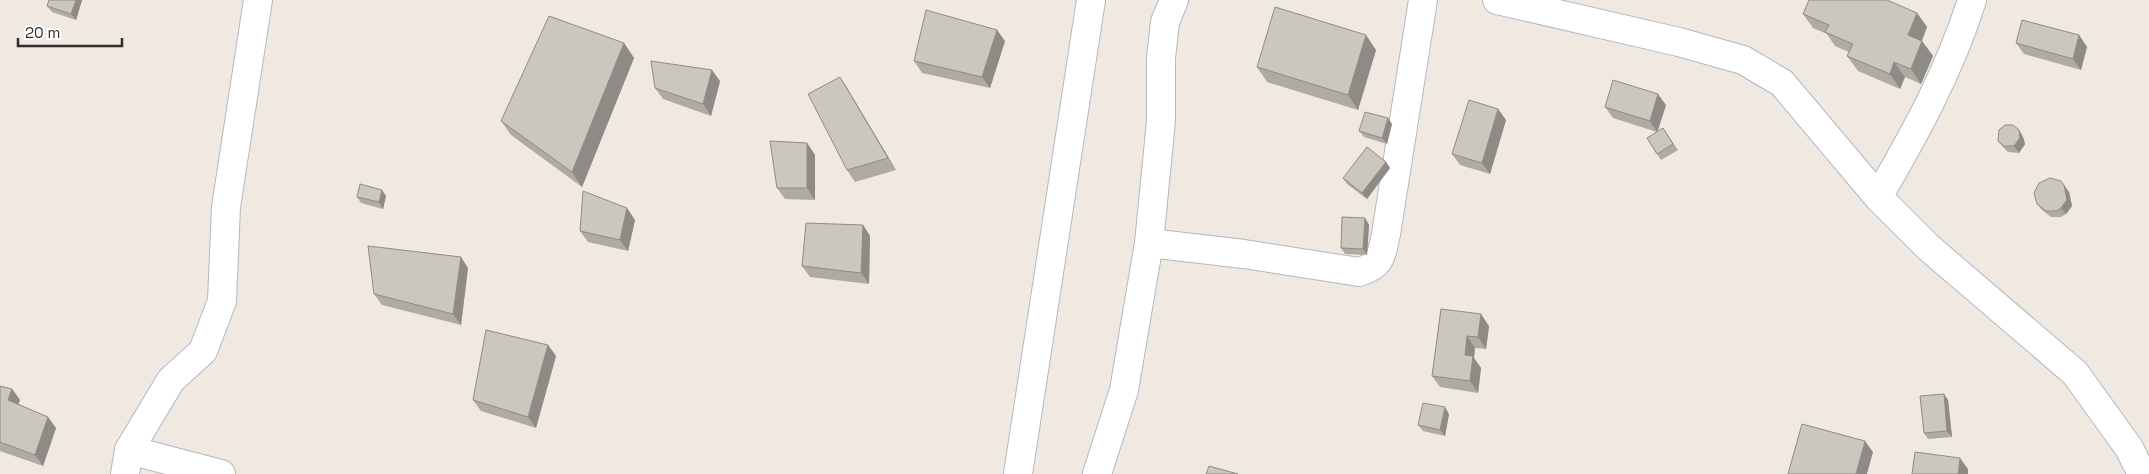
<svg xmlns="http://www.w3.org/2000/svg" width="2149" height="474" viewBox="0 0 2149 474" font-family="'Space Grotesk',sans-serif">
  <rect width="100%" height="100%" fill="#efe9e1"/>
  <g fill="none" stroke-linecap="round" stroke-linejoin="round">
    <defs>
      <g id="street">
        <polyline points="1497,0 1679,42 1743,60 1782,83 1878,197 1928,247 2075,373 2129,448 2142,474"/>
        <path d="M1878 197C1915 134 1950 70 1972 0"/>
        <path d="M1149 243 1244 254 1359 272C1382 265 1381 256 1386 234L1423 0"/>
        <polyline points="129,450 221,474"/>
        <polyline points="125,474 129,450 171,380 203,351 222,301 226,207 258,0"/>
        <polyline points="1018,474 1091,0"/>
        <polyline points="1097,474 1124,390 1149,243 1161,121 1161,58 1165,22 1174,0"/>
      </g>
    </defs>
    <use href="#street" stroke="#b4b7c1" stroke-width="30"/>
    <use href="#street" stroke="#fff" stroke-width="28"/>
  </g>
  <g fill="#afaba4">
    <polygon points="82,0 76,20 52,12 47,6"/>
    <polygon points="1917,13 1927,27 1922,41 1933,56 1921,84 1905,77 1900,89 1858,71 1847,56 1849,52 1835,46 1827,34 1813,28 1803,14"/>
    <polygon points="2079,35 2087,47 2081,70 2024,54 2016,43"/>
    <polygon points="1005,41 990,88 922,73 914,61"/>
    <polygon points="624,43 634,58 582,187 511,135 501,121"/>
    <polygon points="1376,50 1358,110 1267,82 1257,67"/>
    <polygon points="840,77 847,88 896,170 855,182 847,170"/>
    <polygon points="720,81 711,116 663,99 655,88"/>
    <polygon points="1666,105 1658,131 1663,128 1678,150 1661,160 1647,138 1657,132 1613,118 1605,107"/>
    <polygon points="1498,109 1506,120 1490,174 1460,165 1452,154"/>
    <polygon points="1392,124 1387,144 1364,137 1359,131"/>
    <polygon points="2019,130 2023,137 2025,144 2019,153 2008,152 2003,147 1998,141"/>
    <polygon points="807,143 815,155 815,200 785,199 777,188"/>
    <polygon points="1386,162 1390,168 1367,199 1347,184 1343,178"/>
    <polygon points="2069,192 2072,206 2066,214 2061,217 2051,217 2042,210 2037,204"/>
    <polygon points="386,196 383,209 361,203 357,197"/>
    <polygon points="1365,218 1369,225 1367,255 1345,254 1341,248"/>
    <polygon points="635,220 628,251 588,242 580,231"/>
    <polygon points="863,225 870,236 869,284 810,277 802,266"/>
    <polygon points="468,268 461,325 382,305 374,294"/>
    <polygon points="1441,309 1489,326 1486,349 1475,348 1474,358 1481,368 1478,393 1440,387 1432,376"/>
    <polygon points="548,345 556,356 536,428 481,411 473,400"/>
    <polygon points="0,386 12,389 20,400 18,404 56,428 43,466 0,451"/>
    <polygon points="1944,394 1948,400 1952,437 1928,439 1924,433"/>
    <polygon points="1449,414 1445,436 1423,431 1418,425"/>
  </g>
  <g fill="#8e8b86">
    <polygon points="76,0 82,0 76,20 71,14"/>
    <polygon points="1917,13 1927,27 1918,50 1908,35"/>
    <polygon points="997,30 1005,41 990,88 982,77"/>
    <polygon points="1366,35 1376,50 1358,110 1348,95"/>
    <polygon points="2079,35 2087,47 2081,70 2073,59"/>
    <polygon points="1922,41 1933,56 1921,84 1911,69"/>
    <polygon points="624,43 634,58 582,187 572,172"/>
    <polygon points="1894,62 1905,77 1900,89 1890,74"/>
    <polygon points="712,70 720,81 711,116 703,104"/>
    <polygon points="840,77 847,88 896,170 888,158"/>
    <polygon points="1658,94 1666,105 1657,132 1650,121"/>
    <polygon points="1498,109 1506,120 1490,174 1482,163"/>
    <polygon points="1388,118 1392,124 1387,144 1382,138"/>
    <polygon points="2019,130 2023,137 2025,144 2019,153 2014,146"/>
    <polygon points="807,143 815,155 815,200 807,188"/>
    <polygon points="1386,162 1390,168 1367,199 1362,193"/>
    <polygon points="2064,185 2069,192 2072,206 2066,214 2061,208"/>
    <polygon points="382,190 386,196 383,209 379,202"/>
    <polygon points="627,208 635,220 628,251 620,240"/>
    <polygon points="1365,218 1369,225 1367,255 1363,249"/>
    <polygon points="863,225 870,236 869,284 861,273"/>
    <polygon points="461,257 468,268 461,325 453,314"/>
    <polygon points="1481,314 1489,326 1486,349 1478,337"/>
    <polygon points="1467,336 1475,348 1474,358 1481,368 1478,393 1470,381 1465,355"/>
    <polygon points="548,345 556,356 536,428 528,417"/>
    <polygon points="12,389 20,400 16,411 8,400"/>
    <polygon points="1944,394 1948,400 1952,437 1947,431"/>
    <polygon points="1445,407 1449,414 1445,436 1440,430"/>
    <polygon points="48,417 56,428 43,466 35,455"/>
    <polygon points="1865,441 1873,452 1867,474 1856,474"/>
    <polygon points="1960,458 1968,469 1968,474 1958,474"/>
  </g>
  <g fill="#cbc7bf" stroke="#8e8b86">
    <polygon points="49,0 76,0 71,14 47,6"/>
    <polygon points="1809,0 1887,0 1917,13 1908,35 1922,41 1911,69 1894,62 1890,74 1847,56 1853,44 1825,32 1829,25 1803,14"/>
    <polygon points="1275,7 1366,35 1348,95 1257,67"/>
    <polygon points="926,10 997,30 982,77 914,61"/>
    <polygon points="549,16 624,43 572,172 501,121"/>
    <polygon points="2022,20 2079,35 2073,59 2016,43"/>
    <polygon points="651,61 712,70 703,104 655,88"/>
    <polygon points="840,77 888,158 847,170 808,94"/>
    <polygon points="1613,80 1658,94 1650,121 1605,107"/>
    <polygon points="1469,100 1498,109 1482,163 1452,154"/>
    <polygon points="1365,112 1388,118 1382,138 1359,131"/>
    <polygon points="2005,125 2013,125 2019,130 2020,138 2014,146 2004,146 1998,141 1999,130"/>
    <polygon points="1663,128 1673,144 1657,154 1647,138"/>
    <polygon points="770,141 807,143 807,188 777,188"/>
    <polygon points="1367,147 1386,162 1362,193 1343,178"/>
    <polygon points="2050,178 2061,181 2064,185 2067,200 2061,208 2057,211 2046,211 2037,204 2034,193 2039,183"/>
    <polygon points="360,184 382,190 379,202 357,197"/>
    <polygon points="583,191 627,208 620,240 580,231"/>
    <polygon points="1342,217 1365,218 1363,249 1341,248"/>
    <polygon points="806,223 863,225 861,273 802,266"/>
    <polygon points="368,246 461,257 453,314 374,294"/>
    <polygon points="1441,309 1481,314 1478,337 1467,336 1465,355 1473,356 1470,381 1432,376"/>
    <polygon points="486,330 548,345 528,417 473,400"/>
    <polygon points="0,386 12,389 8,400 48,417 35,455 0,442"/>
    <polygon points="1944,394 1947,431 1924,433 1920,396"/>
    <polygon points="1423,403 1445,407 1440,430 1418,425"/>
    <polygon points="1802,424 1865,441 1856,474 1788,474"/>
    <polygon points="1915,452 1960,458 1958,474 1912,474"/>
    <polygon points="1209,466 1238,474 1206,474"/>
  </g>
  <path d="M18 38v8h104v-8" fill="none" stroke="#2e2e2e" stroke-width="2.5"/>
  <text x="25" y="38" font-size="15" fill="#2e2e2e" stroke="#ffffff" stroke-width="4" paint-order="stroke">20 m</text>
</svg>
